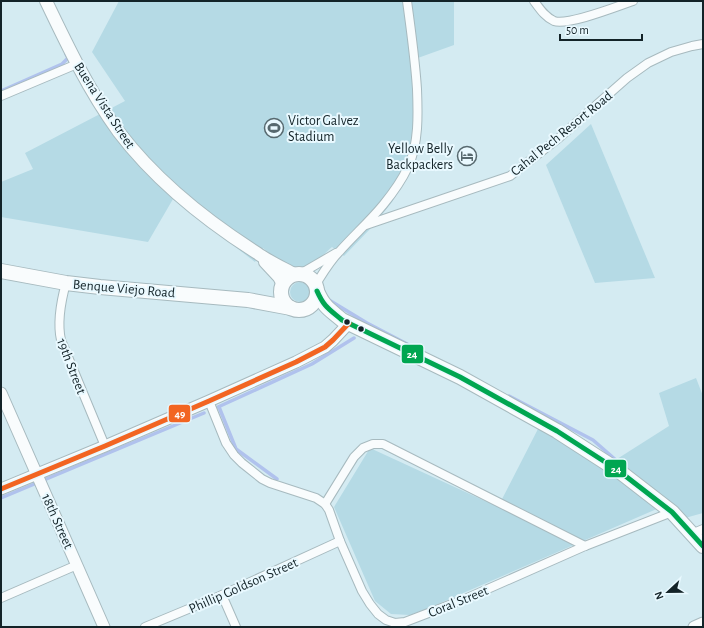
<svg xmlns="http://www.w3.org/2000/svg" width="704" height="628" viewBox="0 0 704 628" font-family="'Alegreya Sans',sans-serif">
  <rect width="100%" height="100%" fill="#d4ebf2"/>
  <g fill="#b5dae5">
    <path d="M119 1H454V45L415 59 421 118 418 150 407 177 392 202 371 228 344 256 332 247C325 253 311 268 301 268 289 269 272 256 263 248L255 262 173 199 148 242 1 217V182L33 169 25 153 125 101 92 52Z"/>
    <polygon points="591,124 655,278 595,283 546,165"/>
    <circle cx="300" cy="292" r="10"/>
    <polygon points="696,378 703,396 703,513 685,518 664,499 617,459 669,426 659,393"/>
    <polygon points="539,427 603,465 659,508 431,607 410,615 391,614 375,601 334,507 370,448 498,507"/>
  </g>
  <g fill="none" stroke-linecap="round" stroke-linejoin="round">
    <g stroke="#b0c2ed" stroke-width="3.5">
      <polyline points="1,91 62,64 68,58 66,54"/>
      <polyline points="329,300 367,323 409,345"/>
      <polyline points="509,396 593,440 625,468"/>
      <polyline points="218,407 312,364 354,338"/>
      <polyline points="219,407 236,449 277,479"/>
      <polyline points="1,498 204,413"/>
    </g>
    <defs>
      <g id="minor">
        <path d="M534 1C540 9 545 17 554 21 568 26 618 6 633 1"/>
        <polyline points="1,96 77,64"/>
        <polyline points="366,225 510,176 560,137 627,78 648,63 671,52 692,46 703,44"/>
        <polyline points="300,274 336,253"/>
        <path d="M66 283C61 301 57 322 61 340L105 446"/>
        <path d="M316 284C323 273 330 261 339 252 353 236 369 222 383 205 392 194 402 180 408 167 419 144 418 114 417 89 415 59 411 30 407 1"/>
        <polyline points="209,401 226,443 234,455 242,463 262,479 270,483 316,498 325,504 329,510 340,541 362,591 370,604 378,614 386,620 395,623 405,622 465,599 585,546 672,512"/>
        <polyline points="325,504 354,457 363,448 373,444 383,444 585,546"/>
        <polyline points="691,534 703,529"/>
        <polyline points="222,595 236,627"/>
        <polyline points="1,598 77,565"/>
        <polyline points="145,627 222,595 340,541"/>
      </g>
      <g id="tertiary">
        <polyline points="1,393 104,627"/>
        <polyline points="1,489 105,446 209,401 296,362 325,347 333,340 349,323"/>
        <polyline points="694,627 703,623"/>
      </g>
      <g id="secondary">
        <path d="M46 1C67 45 89 91 118 131 156 181 205 220 257 253 268 261 281 267 294 274"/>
        <polyline points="265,262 279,277 283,284"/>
      </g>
      <g id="trunk">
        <polyline points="1,271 66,283 100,287 248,300 291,308"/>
        <circle cx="299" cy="292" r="18"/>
        <path d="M317 291C324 307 329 309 342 320L460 377 557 431 619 471 672 512 703 546"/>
      </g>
    </defs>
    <use href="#minor" stroke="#a7babf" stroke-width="10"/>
    <use href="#tertiary" stroke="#a7babf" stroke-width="13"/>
    <use href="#secondary" stroke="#a7babf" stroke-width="14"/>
    <use href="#trunk" stroke="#a7babf" stroke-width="16"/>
    <use href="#minor" stroke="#f9fcfd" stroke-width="8"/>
    <use href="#tertiary" stroke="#f9fcfd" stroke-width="11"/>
    <use href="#secondary" stroke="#f9fcfd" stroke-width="12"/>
    <use href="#trunk" stroke="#f9fcfd" stroke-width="14"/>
    <defs>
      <path id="bus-1" d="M317 291C324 307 329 309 342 320L460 377 557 431 619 471 672 512 703 546"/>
      <polyline id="bus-2" points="1,489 105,446 209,401 296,362 325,347 333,340 349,323"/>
    </defs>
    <use href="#bus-1" stroke="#e9f9ff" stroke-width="8"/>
    <use href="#bus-2" stroke="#e9f9ff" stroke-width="8"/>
    <use href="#bus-1" stroke="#00a651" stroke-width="5"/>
    <use href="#bus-2" stroke="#f26522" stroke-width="5"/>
  </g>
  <defs>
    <symbol id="stadium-ring" viewBox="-11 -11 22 22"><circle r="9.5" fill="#e9f9ff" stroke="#57696f" stroke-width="1.5"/><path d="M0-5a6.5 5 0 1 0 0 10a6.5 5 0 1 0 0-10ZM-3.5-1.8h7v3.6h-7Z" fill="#57696f"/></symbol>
    <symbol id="hotel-ring" viewBox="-11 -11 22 22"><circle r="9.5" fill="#e9f9ff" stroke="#57696f" stroke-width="1.5"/><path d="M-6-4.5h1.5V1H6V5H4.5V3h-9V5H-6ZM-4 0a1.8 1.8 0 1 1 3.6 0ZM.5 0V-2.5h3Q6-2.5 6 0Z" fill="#57696f"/></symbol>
  </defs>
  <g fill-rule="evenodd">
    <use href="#stadium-ring" x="263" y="117" width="22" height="22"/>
    <use href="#hotel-ring" x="456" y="145" width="22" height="22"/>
  </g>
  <g fill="#132328" stroke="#e9f9ff" stroke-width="1.5">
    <circle cx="347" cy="322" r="3.5"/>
    <circle cx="361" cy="329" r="3.5"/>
  </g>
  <g text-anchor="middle" stroke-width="4" stroke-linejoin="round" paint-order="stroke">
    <g font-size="14" fill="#132328" stroke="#e9f9ff">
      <text transform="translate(105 105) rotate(57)" y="5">Buena Vista Street</text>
      <text transform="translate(561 133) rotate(-39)" y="5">Cahal Pech Resort Road</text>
      <text transform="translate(124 288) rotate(5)" y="5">Benque Viejo Road</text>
      <text transform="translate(72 366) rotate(69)" y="5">19th Street</text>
      <text transform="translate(58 521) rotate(66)" y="5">18th Street</text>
      <text transform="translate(243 585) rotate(-24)" y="5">Phillip Goldson Street</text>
      <text transform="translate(458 601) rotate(-22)" y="5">Coral Street</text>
    </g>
    <g font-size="14" fill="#132328" stroke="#e9f9ff" text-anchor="start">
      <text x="288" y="125">Victor Galvez<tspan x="288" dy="16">Stadium</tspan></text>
      <text x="453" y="153" text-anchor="end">Yellow Belly<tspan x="453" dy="16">Backpackers</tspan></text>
    </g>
  </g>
  <g stroke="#e9f9ff" stroke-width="1.5">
    <rect x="401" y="344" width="23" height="20" rx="4" fill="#00a651"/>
    <rect x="168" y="404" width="23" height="19" rx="4" fill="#f26522"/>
    <rect x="604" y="459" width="23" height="19" rx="4" fill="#00a651"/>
  </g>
  <g font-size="11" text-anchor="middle" font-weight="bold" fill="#fff">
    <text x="412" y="358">24</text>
    <text x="180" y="418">49</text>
    <text x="616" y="473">24</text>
  </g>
  <rect width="704" height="628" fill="none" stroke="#132328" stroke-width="4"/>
  <g transform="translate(668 592) rotate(248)" stroke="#e9f9ff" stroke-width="3" paint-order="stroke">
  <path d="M0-3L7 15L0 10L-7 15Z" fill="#132328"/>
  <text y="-6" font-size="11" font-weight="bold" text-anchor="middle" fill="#132328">N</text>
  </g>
  <path d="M560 34v6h82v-6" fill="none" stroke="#132328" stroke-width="2"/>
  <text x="566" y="34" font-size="12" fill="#132328" stroke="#e9f9ff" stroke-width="3" paint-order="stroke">50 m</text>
</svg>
